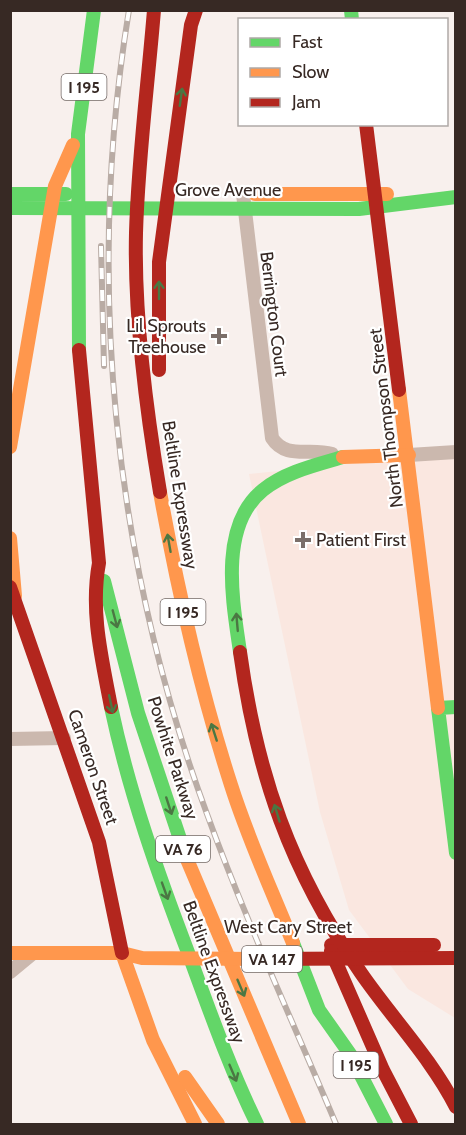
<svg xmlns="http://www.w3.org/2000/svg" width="466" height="1135" viewBox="0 0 466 1135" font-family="Cabin,sans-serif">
  <rect width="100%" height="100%" fill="#f8f0ed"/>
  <polygon fill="#fae7e0" points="455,453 455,1018 408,989 349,910 320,812 249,474"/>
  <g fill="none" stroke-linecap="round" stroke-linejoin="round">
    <g stroke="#cbb8ae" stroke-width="14">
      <path d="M243 194 272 438C286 460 310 447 332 454"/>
      <polyline points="409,455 456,452"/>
      <polyline points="10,739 64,738"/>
      <polyline points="10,972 33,953"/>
    </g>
    <g stroke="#63d668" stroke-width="14">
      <polyline points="351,10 352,20"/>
      <polyline points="10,194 66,194"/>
      <polyline points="10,208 359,209 456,197"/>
      <polyline points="79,350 78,134 94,10"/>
      <polyline points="104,581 138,713 186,857"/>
      <path d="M240 652C233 603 218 526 263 490 285 472 316 465 343 457"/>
      <path d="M111 707C129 792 158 874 189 955 210 1012 230 1069 257 1124"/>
      <polyline points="456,707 438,708 456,853"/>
      <polyline points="293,943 319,1010 350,1054 386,1124"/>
    </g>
    <g stroke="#ff974d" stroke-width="14">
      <polyline points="255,194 387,194"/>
      <polyline points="399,390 438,708"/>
      <polyline points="10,447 55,186 73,145"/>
      <polyline points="343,457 409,455"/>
      <path d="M160 492C178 592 200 689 231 785 248 839 272 891 293 943"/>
      <polyline points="10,538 15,596"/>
      <polyline points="186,857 299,1124"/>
      <polyline points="10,953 122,953 142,958 255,959"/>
      <polyline points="122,953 153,1040 195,1124"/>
      <polyline points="185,1077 218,1124"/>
    </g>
    <g stroke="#b3261e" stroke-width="14">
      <path d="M154 10C148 84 138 159 136 233 134 318 146 409 160 492"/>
      <polyline points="366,124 399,390"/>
      <path d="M79 350 99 563C90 612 102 659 111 707"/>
      <polyline points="159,370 159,262 191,25 196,10"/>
      <polyline points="10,587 99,842 122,953"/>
      <path d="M240 652C257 775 290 870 361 973 392 1018 431 1058 456 1107"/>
      <polyline points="331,945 434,945"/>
      <polyline points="331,951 383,1070 411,1124"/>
      <polyline points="255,959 456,958"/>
    </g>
    <defs>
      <g id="rail">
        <path d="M129 10C85 278 113 560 207 814 245 919 293 1022 336 1124"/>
        <polyline points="101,246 104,366"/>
      </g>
    </defs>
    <use href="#rail" stroke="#b9aca5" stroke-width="6"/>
    <use href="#rail" stroke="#fff" stroke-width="4" stroke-dasharray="11" stroke-linecap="butt"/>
  </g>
  <defs><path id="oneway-shaft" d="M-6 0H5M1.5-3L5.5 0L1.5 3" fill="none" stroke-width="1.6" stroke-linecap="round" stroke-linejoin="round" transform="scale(1.5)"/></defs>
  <g stroke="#4b7743">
    <use href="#oneway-shaft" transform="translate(181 97) rotate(-82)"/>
    <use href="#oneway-shaft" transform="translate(159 290) rotate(-90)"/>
    <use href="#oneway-shaft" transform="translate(169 543) rotate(-100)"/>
    <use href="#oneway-shaft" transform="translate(115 619) rotate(75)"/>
    <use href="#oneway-shaft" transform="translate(237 622) rotate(-95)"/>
    <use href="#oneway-shaft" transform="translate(111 704) rotate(78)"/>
    <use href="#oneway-shaft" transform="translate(214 732) rotate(-108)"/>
    <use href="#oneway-shaft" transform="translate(169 806) rotate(72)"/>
    <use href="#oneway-shaft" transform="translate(277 813) rotate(-107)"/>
    <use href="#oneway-shaft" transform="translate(165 891) rotate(70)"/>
    <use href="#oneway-shaft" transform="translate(241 988) rotate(67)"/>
    <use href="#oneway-shaft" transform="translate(233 1073) rotate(67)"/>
  </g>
  <g fill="#7b6f6a" stroke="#fff" stroke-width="2">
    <path d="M216 327h6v6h6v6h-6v6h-6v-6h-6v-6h6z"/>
    <path d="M300 531h6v6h6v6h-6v6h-6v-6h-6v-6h6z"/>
  </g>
  <g text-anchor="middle" stroke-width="4.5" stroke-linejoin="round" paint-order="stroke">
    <g fill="#fff" stroke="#736966" stroke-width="1.5">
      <rect x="61.5" y="74" width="45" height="26" rx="4.5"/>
      <rect x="160.5" y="599" width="45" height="26" rx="4.5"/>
      <rect x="156" y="836" width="54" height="26" rx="4.5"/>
      <rect x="242" y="946" width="60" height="26" rx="4.5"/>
      <rect x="333.5" y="1052" width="45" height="26" rx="4.5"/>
    </g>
    <g font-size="16" font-weight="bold" fill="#372924">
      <text x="84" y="93">I 195</text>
      <text x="183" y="618">I 195</text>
      <text x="183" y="855">VA 76</text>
      <text x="272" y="965">VA 147</text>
      <text x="356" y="1071">I 195</text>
    </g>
    <g font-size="18" fill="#372924" stroke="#fff">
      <text x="228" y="196">Grove Avenue</text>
      <text transform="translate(274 314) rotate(83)" y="6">Berrington Court</text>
      <text transform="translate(386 418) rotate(-97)" y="6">North Thompson Street</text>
      <text transform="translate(180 495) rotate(81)" y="6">Beltline Expressway</text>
      <text transform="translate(173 758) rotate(72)" y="6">Powhite Parkway</text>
      <text transform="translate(93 767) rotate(71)" y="6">Cameron Street</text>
      <text x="288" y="933">West Cary Street</text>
      <text transform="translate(214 972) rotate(70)" y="6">Beltline Expressway</text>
    </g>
    <g font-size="18" fill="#372924" stroke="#fff" text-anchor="end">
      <text x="206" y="332">Lil Sprouts<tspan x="206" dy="21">Treehouse</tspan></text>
      <text x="316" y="546" text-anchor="start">Patient First</text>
    </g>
  </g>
  <rect width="466" height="1135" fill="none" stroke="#372924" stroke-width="24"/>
  <rect x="238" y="18" width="210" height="108" fill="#ffffff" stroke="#afa9a7" stroke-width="1.5"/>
  <rect x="250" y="38" width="30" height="9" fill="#63d668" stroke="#afa9a7" stroke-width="1.5"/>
  <text x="292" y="48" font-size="18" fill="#372924">Fast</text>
  <rect x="250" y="68" width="30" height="9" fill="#ff974d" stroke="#afa9a7" stroke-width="1.5"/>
  <text x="292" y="78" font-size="18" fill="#372924">Slow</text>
  <rect x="250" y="98" width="30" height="9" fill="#b3261e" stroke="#afa9a7" stroke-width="1.5"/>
  <text x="292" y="108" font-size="18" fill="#372924">Jam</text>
</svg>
